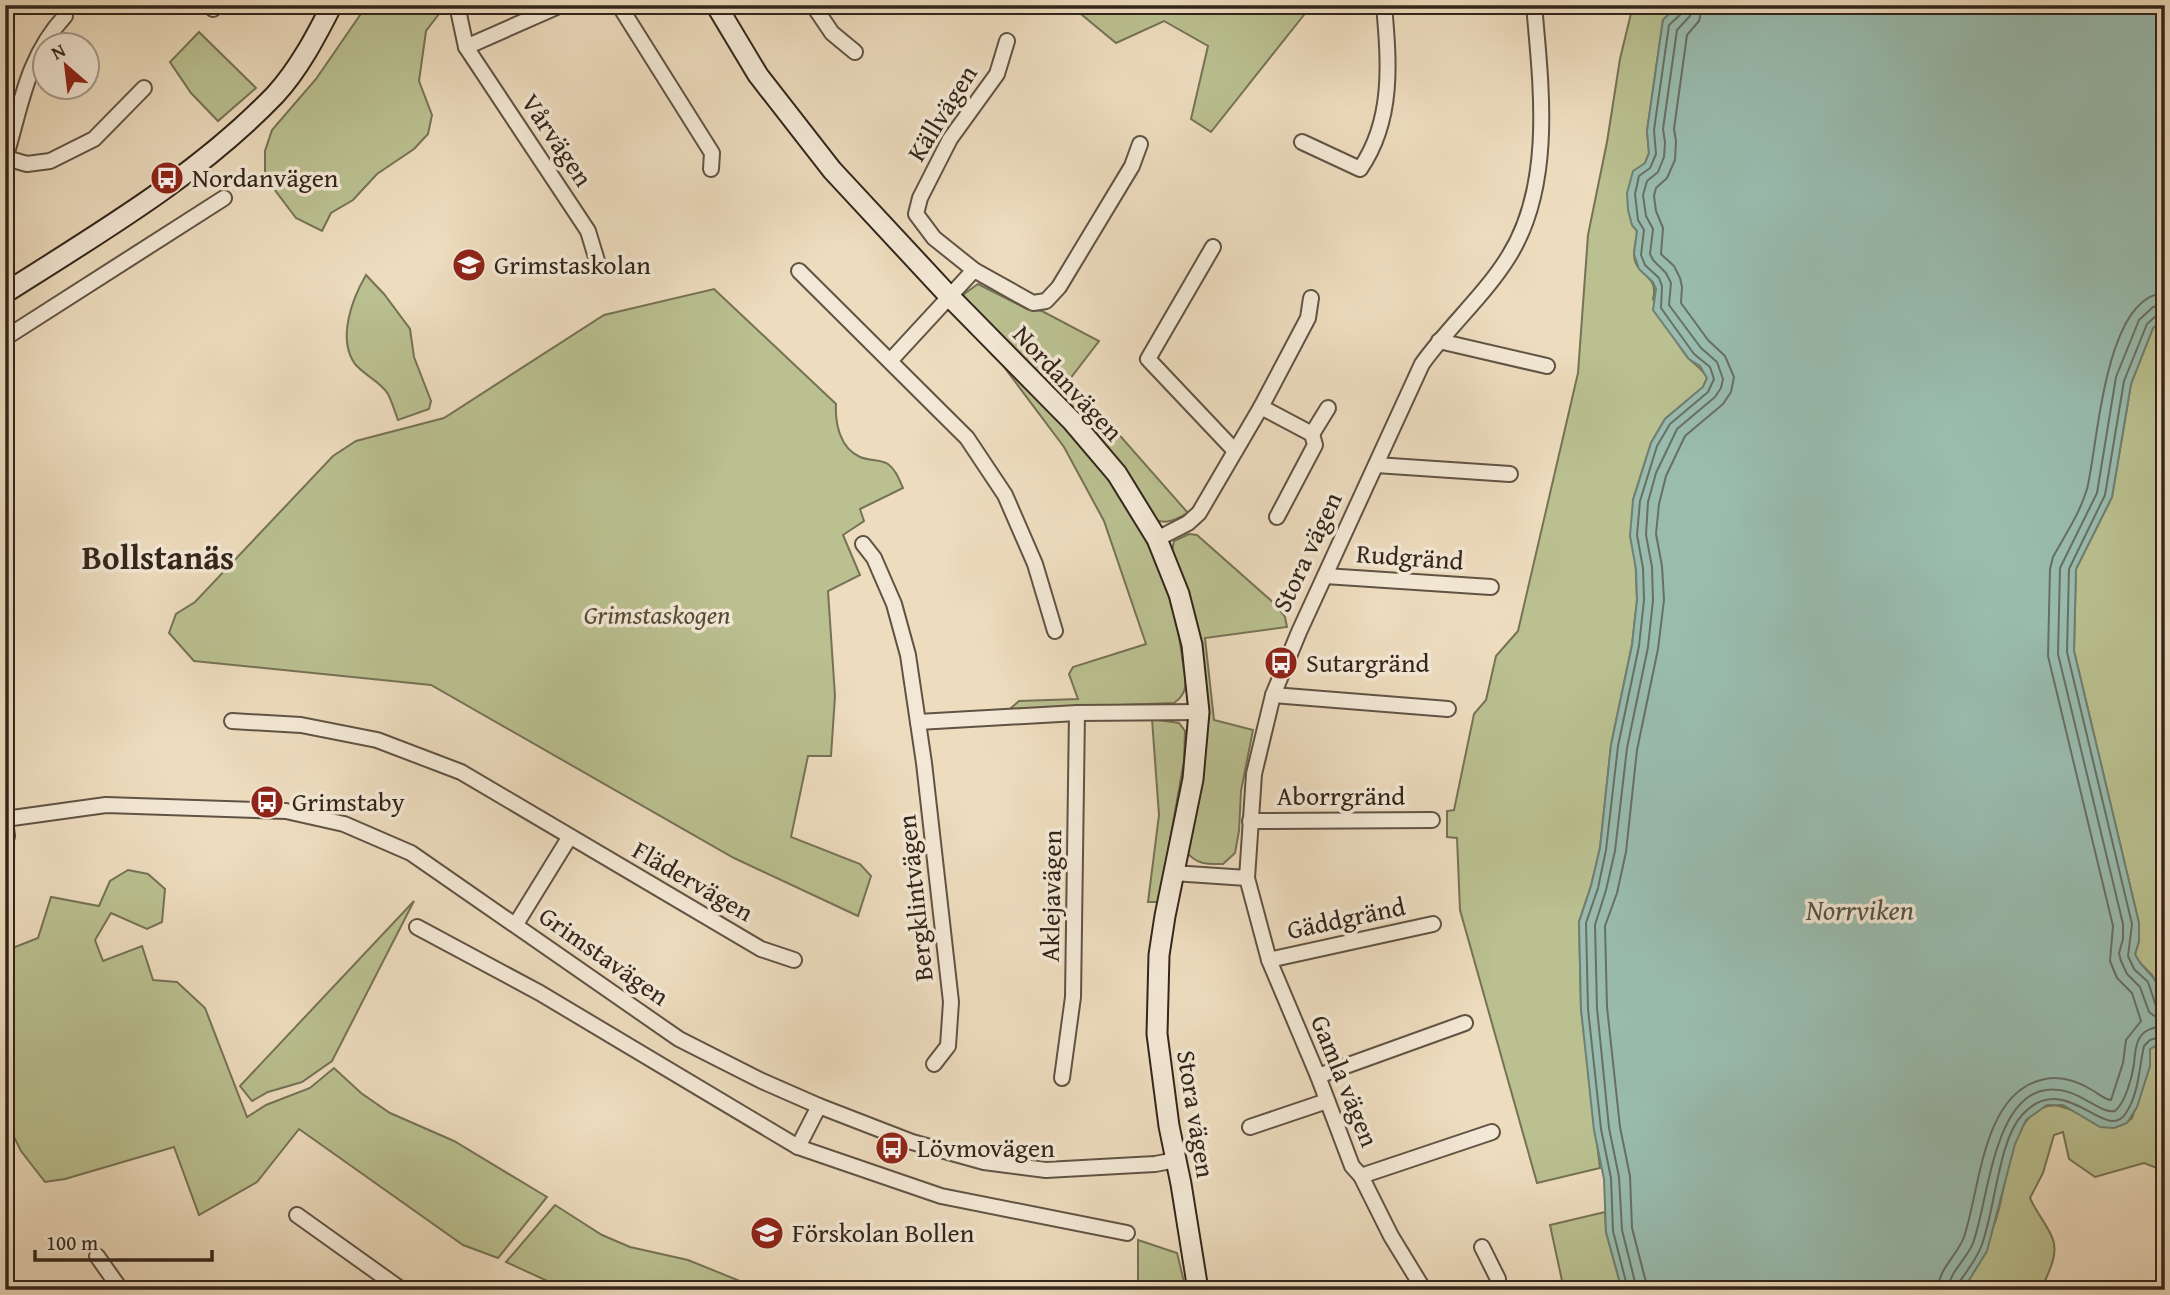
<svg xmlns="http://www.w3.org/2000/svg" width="2170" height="1295" viewBox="0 0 2170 1295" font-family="'Gentium Book Plus',serif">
  <rect width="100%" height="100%" fill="#eddcbe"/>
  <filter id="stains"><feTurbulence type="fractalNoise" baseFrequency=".00286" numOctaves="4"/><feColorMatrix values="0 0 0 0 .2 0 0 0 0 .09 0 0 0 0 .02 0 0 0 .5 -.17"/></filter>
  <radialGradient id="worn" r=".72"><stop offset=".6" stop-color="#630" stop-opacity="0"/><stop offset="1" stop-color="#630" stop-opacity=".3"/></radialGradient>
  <g fill="#bac090" stroke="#767256" stroke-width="2">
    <polygon points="367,5 441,5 442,10 426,31 419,81 432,115 428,134 414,149 377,174 353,200 331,213 322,231 296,218 265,177 265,151 272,130 316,79"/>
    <polygon points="1070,5 1311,5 1311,6 1211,132 1191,119 1208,46 1164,21 1116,43"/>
    <path d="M1633 5H1678L1663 20 1647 131 1649 153 1645 163 1632 225 1637 231C1637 238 1634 247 1634 254 1634 276 1660 274 1653 299 1664 318 1674 341 1688 358 1695 365 1702 368 1707 378L1703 387 1665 419 1651 443 1633 500 1637 600 1632 645 1611 745 1600 848 1591 886 1579 922 1581 1009 1600 1168 1537 1183 1460 910 1457 838 1447 837V811L1454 810 1474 714 1486 700 1496 656 1518 631 1578 373 1588 235 1607 142 1620 59Z"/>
    <polygon points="199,32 256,88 218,121 191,93 170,62"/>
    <path d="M366 275 384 294 410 329 414 357 431 401 429 409 398 420C395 412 392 402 388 394 381 382 364 375 355 364 337 339 352 299 366 275Z"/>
    <path d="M978 284 1027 309 1042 311 1099 341 1070 379 1188 513C1175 520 1167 525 1152 519L963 301 964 294Z"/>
    <path d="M714 289 836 404C835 424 840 448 860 457 869 461 880 459 888 464 896 470 899 479 903 488L860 509 864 521 843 535 860 575 828 591 835 696 831 756H808L791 837 860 864 871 876 858 916 734 858 431 685 194 661 169 633 176 614 195 602 333 456 356 441 444 418 604 315Z"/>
    <path d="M2165 317V1171L2144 1163 2095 1177 2069 1159 2063 1132 2054 1135 2043 1173 2030 1198C2036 1212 2046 1223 2052 1237 2060 1254 2047 1275 2041 1290H1963C1974 1267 1987 1245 1995 1222 2006 1192 2006 1144 2027 1120 2065 1075 2097 1152 2132 1118L2150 1066V1049C2155 1045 2163 1043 2165 1034 2166 1025 2158 983 2152 975 2145 967 2139 964 2135 954L2139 941V923L2074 651 2076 569 2112 497 2131 384 2153 328Z"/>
    <path d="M998 359C1036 399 1082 440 1113 485 1149 536 1174 594 1182 656 1184 675 1192 691 1174 703L1010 709 1019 701 1078 699 1069 674 1073 667 1146 644 1104 521 1064 447Z"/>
    <path d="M1189 534 1197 535 1275 604 1285 617 1287 627 1205 638 1214 720 1253 730 1241 791 1239 831 1235 853 1223 864C1208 864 1196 865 1186 851L1204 757 1172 551 1174 541Z"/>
    <polygon points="1152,719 1179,723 1185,731 1184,761 1159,902 1148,902 1159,815"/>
    <polygon points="128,870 148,874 165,889 162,922 147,929 111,913 95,940 103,961 142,946 153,980 177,982 205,1008 247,1117 266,1105 310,1088 334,1068 361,1093 390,1113 454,1141 547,1197 498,1258 463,1245 299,1129 257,1182 199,1215 174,1147 65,1179 45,1182 21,1151 5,1119 5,951 38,938 51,897 99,906 110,881"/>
    <polygon points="414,901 332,1061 302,1082 268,1092 252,1101 240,1086"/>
    <polygon points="555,1205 602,1235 630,1247 688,1260 762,1290 567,1290 506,1262"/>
    <polygon points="1605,1212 1606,1232 1622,1290 1564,1290 1550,1225"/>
    <polygon points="1138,1240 1177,1253 1186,1290 1138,1290"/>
  </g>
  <path fill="#99bcaf" stroke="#708074" stroke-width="2" d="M1678 5H2165V317L2153 328 2131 384 2112 497 2076 569 2074 651 2139 923V941L2135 954C2139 964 2145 968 2152 976 2162 987 2166 1026 2164 1041L2150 1049V1066L2137 1107 2127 1123 2114 1128 2100 1127 2063 1105H2047L2026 1120 2015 1144 1987 1251 1963 1290H1622L1606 1232 1604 1179 1594 1130 1581 1009 1579 922 1591 886 1600 848 1611 745 1632 645 1637 600 1636 569 1630 536 1633 500 1651 443 1665 419 1703 387 1707 378 1700 366 1689 359 1653 310 1656 289 1653 282 1639 269 1634 254 1637 231 1632 225 1628 210 1627 193 1633 171 1645 163 1649 153 1647 131 1663 20Z"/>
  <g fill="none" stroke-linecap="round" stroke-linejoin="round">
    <g stroke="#667065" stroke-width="2">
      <polyline points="2165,304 2153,307 2139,320 2116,377 2097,493 2060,568 2058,654 2123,924 2123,939 2119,953 2121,961 2127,974 2140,987 2149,1012 2156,1017 2165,1019"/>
      <polyline points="2165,312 2158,314 2147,324 2124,381 2105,495 2069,569 2067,652 2132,924 2128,956 2134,969 2148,982 2156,1006 2165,1010"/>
      <polyline points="1628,1290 1613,1231 1611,1178 1601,1129 1588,1009 1586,923 1598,888 1606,850 1618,746 1639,646 1644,600 1643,568 1637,535 1640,501 1657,446 1670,424 1708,392 1714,379 1710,367 1694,354 1661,308 1662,286 1659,278 1645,265 1641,255 1644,230 1638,220 1635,194 1639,176 1650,168 1656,154 1654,130 1669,25 1681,14 1684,5"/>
      <polyline points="1637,1290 1622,1230 1619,1177 1609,1128 1597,1008 1595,925 1606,890 1615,851 1627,748 1648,647 1653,600 1652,567 1646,535 1648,502 1656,473 1677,429 1715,397 1721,388 1723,379 1717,362 1701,348 1669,305 1671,283 1666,273 1653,260 1650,254 1653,229 1646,216 1643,195 1647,181 1658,172 1664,157 1665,142 1663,129 1677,30 1690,16 1693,5"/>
      <polyline points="1648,1290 1632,1228 1630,1176 1620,1127 1607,1007 1605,926 1617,893 1626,852 1637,750 1658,649 1664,600 1662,566 1656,534 1659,504 1666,476 1685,436 1723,404 1731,392 1734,377 1725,356 1708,340 1681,303 1682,287 1680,278 1674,266 1661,254 1663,228 1656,211 1654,196 1656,188 1667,178 1675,160 1676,141 1674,129 1687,35 1699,21 1703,5"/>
      <path d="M1938 1290C1938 1269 1957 1256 1964 1237 1980 1190 1982 1095 2041 1080 2058 1075 2077 1081 2092 1090 2099 1094 2104 1099 2111 1100L2123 1063 2126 1040 2141 1021 2132 993 2117 978 2110 961 2113 926 2048 656 2050 569 2053 557C2065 535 2080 513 2087 489 2098 446 2104 295 2165 293"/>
      <path d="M1948 1290C1949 1272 1967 1259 1973 1243 1988 1203 1993 1097 2046 1090 2077 1085 2099 1115 2115 1111 2125 1103 2132 1078 2134 1064 2136 1042 2137 1028 2165 1026"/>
      <path d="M1957 1290 1958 1284C1966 1272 1976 1260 1981 1247 1995 1212 1998 1141 2022 1115 2065 1067 2106 1145 2126 1113 2139 1093 2139 1068 2144 1046L2150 1040 2165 1035"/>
    </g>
    <defs>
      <g id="street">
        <polyline points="457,5 466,47 588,231 598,264"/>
        <polyline points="619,5 712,153 711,169"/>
        <polyline points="813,5 832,33 855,52"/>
        <polyline points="213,9 215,5"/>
        <polyline points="1007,41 997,74 950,139 920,198 916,214 934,238 974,270 1033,303 1046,301 1059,287 1132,166 1140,144"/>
        <polyline points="466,47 561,5"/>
        <path d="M1302 142 1360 169C1394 120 1389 62 1384 5"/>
        <polyline points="6,158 27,164 50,161 94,139 144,88"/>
        <path d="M5 159C21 107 26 58 65 16"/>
        <polyline points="1213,247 1148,359 1235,451"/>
        <polyline points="799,271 967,438 1005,495 1035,564 1055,631"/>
        <polyline points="5,338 224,198"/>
        <polyline points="1439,341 1547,366"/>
        <polyline points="890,361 974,270"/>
        <polyline points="1261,407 1312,434 1315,445 1277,517"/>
        <polyline points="1312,434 1328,408"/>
        <polyline points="1376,465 1510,474"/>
        <polyline points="1157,539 1188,523 1199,513 1261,407 1308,318 1311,298"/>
        <polyline points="863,544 874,558 894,604 908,655 924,763 951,1002 948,1046 934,1064"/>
        <polyline points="1325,576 1491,587"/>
        <polyline points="1273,695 1448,709"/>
        <polyline points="232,721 301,725 377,740 461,772 761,949 794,960"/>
        <polyline points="918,722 1077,713 1199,712"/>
        <polyline points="5,819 106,805 286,811 344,824 411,853 679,1039 762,1081 819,1106 912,1142 984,1162 1046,1170 1155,1164 1176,1160"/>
        <polyline points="5,820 7,836 5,843"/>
        <polyline points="1250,821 1432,820"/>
        <path d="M1173 873 1247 878 1254 774 1273 695 1299 632 1422 364C1449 326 1485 295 1509 256 1554 184 1541 85 1534 5"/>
        <polyline points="1247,878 1269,960 1318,1076 1352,1166 1361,1176 1391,1236 1424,1290"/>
        <polyline points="516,924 569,838"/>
        <polyline points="417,927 540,993 798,1147 941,1196 1127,1233"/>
        <polyline points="1269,960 1433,924"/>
        <polyline points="1318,1076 1465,1023"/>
        <polyline points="1062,1078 1073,997 1077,713"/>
        <polyline points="1250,1127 1327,1101"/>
        <polyline points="798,1147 819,1106"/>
        <polyline points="1361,1176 1492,1132"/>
        <polyline points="297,1215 402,1290"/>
        <polyline points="1482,1247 1498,1279 1498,1290"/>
        <polyline points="97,1256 121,1290"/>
      </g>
      <g id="secondary">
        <polyline points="716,5 758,75 832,170 950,297 1072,421 1117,474 1157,539 1179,594 1192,645 1199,712 1193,779 1165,916 1159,955 1157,1034 1169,1126 1181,1184 1198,1290"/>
        <path d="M5 293C99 233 197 176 275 95 299 69 316 36 332 5"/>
      </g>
    </defs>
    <use href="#street" stroke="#615344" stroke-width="18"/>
    <use href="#secondary" stroke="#32251b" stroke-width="23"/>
    <use href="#street" stroke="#f3e8d5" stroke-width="14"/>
    <use href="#secondary" stroke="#f3e8d5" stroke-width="19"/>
  </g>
  <defs>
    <symbol id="bus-disc" viewBox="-11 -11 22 22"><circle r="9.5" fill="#8f2418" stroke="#f3e8d5"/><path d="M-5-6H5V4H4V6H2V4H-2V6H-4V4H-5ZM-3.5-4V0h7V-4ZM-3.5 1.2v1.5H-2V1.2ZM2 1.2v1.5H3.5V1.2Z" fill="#fff"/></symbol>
    <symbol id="school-disc" viewBox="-11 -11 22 22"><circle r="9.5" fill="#8f2418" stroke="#f3e8d5"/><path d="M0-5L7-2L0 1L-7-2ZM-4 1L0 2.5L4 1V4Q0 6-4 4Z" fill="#fff"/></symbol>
  </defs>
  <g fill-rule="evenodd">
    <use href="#bus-disc" x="148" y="159" width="38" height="38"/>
    <use href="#school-disc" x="450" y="246" width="38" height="38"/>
    <use href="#bus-disc" x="1262" y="644" width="38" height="38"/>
    <use href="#bus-disc" x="248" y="783" width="38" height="38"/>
    <use href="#bus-disc" x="873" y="1129" width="38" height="38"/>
    <use href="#school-disc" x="748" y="1214" width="38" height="38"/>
  </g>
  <g text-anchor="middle" stroke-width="7" stroke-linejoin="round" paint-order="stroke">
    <g font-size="26" fill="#32251b" stroke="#f3e8d5">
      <text transform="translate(942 113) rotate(-58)" y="9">Källvägen</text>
      <text transform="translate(557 140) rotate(56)" y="9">Vårvägen</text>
      <text transform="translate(1068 383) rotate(47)" y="9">Nordanvägen</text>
      <text transform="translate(1307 552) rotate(-65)" y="9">Stora vägen</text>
      <text transform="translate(1410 557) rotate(4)" y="9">Rudgränd</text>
      <text x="1341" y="805">Aborrgränd</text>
      <text transform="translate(693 881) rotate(30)" y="9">Flädervägen</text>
      <text transform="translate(1051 896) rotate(-89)" y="9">Aklejavägen</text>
      <text transform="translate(915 898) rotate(-96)" y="9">Bergklintvägen</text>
      <text transform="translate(1346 918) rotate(-12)" y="9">Gäddgränd</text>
      <text transform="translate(604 956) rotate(35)" y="9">Grimstavägen</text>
      <text transform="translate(1345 1081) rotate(68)" y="9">Gamla vägen</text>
      <text transform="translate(1196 1114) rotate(81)" y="9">Stora vägen</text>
    </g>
    <g font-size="26" fill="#32251b" stroke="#f3e8d5" text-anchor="start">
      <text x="192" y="187">Nordanvägen</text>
      <text x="494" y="274">Grimstaskolan</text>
      <text x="1306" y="672">Sutargränd</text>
      <text x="292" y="811">Grimstaby</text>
      <text x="917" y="1157">Lövmovägen</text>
      <text x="792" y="1242">Förskolan Bollen</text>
    </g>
    <g font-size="26" font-style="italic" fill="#544c38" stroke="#f3e8d5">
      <text x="657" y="624">Grimstaskogen</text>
    </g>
    <g font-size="28" font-style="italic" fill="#515247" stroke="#f3e8d5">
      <text x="1860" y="920">Norrviken</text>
    </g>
    <g font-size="33" font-weight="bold" fill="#32251b" stroke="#f3e8d5">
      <text x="158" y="569">Bollstanäs</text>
    </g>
  </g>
  <rect width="2170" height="1295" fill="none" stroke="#eddcbe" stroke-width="28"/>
  <rect x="7" y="7" width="2156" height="1281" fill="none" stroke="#32251b" stroke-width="3.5"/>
  <rect x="14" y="14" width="2142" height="1267" fill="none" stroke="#32251b" stroke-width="2"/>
  <g transform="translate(66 66) rotate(332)"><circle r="33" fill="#f3e8d5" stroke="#a69a8b" stroke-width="2"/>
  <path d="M0-5L12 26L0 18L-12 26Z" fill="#8f2418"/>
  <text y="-10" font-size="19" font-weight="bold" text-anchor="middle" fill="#32251b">N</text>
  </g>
  <path d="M35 1250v10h177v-10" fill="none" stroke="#32251b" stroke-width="3.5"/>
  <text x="46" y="1250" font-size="21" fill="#32251b" stroke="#f3e8d5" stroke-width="5" paint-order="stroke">100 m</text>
  <rect width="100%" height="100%" filter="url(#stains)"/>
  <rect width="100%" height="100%" fill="url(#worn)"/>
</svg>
